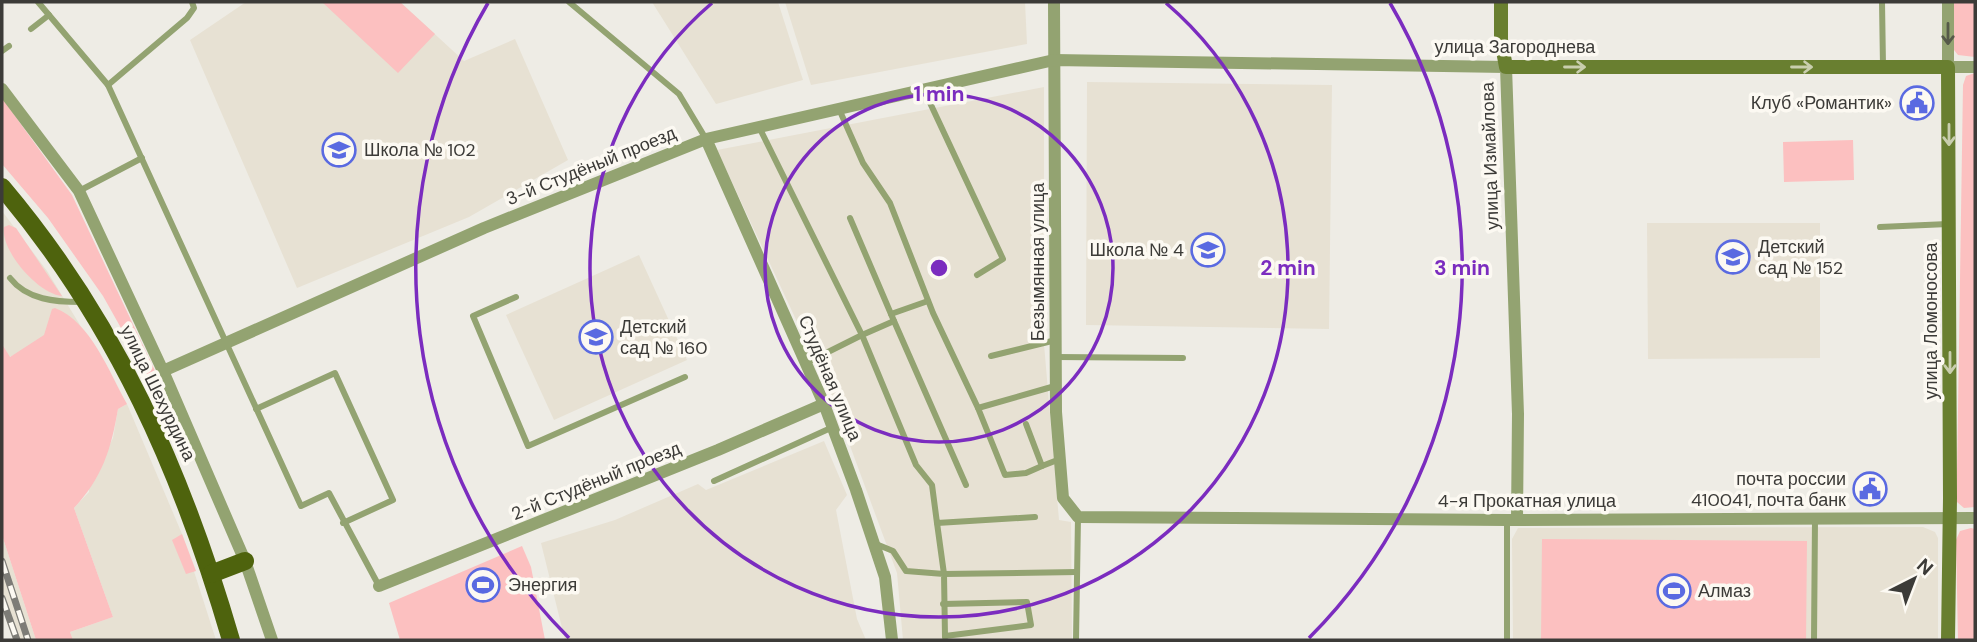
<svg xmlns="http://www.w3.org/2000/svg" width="1977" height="642" viewBox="0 0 1977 642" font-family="'DM Sans',sans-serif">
  <rect width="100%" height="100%" fill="#eeece5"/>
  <g fill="#e7e1d3">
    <polygon points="246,2 400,2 464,61 515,39 568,160 469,217 297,288 190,40"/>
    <polygon points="652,2 778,2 803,80 716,104"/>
    <polygon points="785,2 1025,2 1027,44 811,85"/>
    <polygon points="1087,82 1332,85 1329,329 1086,325"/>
    <polygon points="1044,87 1044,344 1059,520 1071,522 1072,640 903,640 897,573 832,397 717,150"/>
    <polygon points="2,211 47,271 83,330 9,357 2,343"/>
    <polygon points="1647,223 1820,223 1820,358 1648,359"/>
    <polygon points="639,255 687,360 554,420 506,315"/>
    <polygon points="127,404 182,534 216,640 73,640 70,632 113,617 74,508 89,492 89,487 113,438 118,409"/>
    <polygon points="824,441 847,495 836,510 857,619 866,640 565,640 541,543 615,520 698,484 706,490"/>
    <polygon points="1923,527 1935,532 1938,538 1938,640 1513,640 1512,539 1518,528"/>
    <polygon points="2,535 36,640 13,640 2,608"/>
  </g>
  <g fill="#fcc0c0">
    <polygon points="322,2 400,2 435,34 398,73"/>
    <polygon points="1953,2 1975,2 1975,57 1958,55 1954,50"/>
    <polygon points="1975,73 1975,507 1964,508 1957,502 1957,474 1963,85 1966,76"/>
    <polygon points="2,98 72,195 156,373 148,376 103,296 48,218 2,164"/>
    <polygon points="1853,140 1854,180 1784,182 1783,142"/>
    <path d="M9 225 16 228 62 296C38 294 0 250 4 227Z"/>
    <path d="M55 308C91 322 109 372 127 404L118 409C111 450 102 478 74 508L113 617 70 632 73 640H36L2 535V344L10 357 44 335 52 309Z"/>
    <polygon points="1971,528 1975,529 1975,640 1958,640 1956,540 1960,531"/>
    <polygon points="182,534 196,571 186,574 172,540"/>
    <polygon points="1542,539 1807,541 1806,640 1541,640"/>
    <polygon points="522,546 531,567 545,640 400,640 389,603"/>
  </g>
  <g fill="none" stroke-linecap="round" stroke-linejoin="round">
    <g stroke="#93a371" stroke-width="6">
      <polyline points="38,2 108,85 301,506 329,493 379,586"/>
      <polyline points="569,2 679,94 706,139"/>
      <polyline points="1882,2 1883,66"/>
      <polyline points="31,29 49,15"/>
      <polyline points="2,51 9,46"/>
      <polyline points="108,85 187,18 194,8 192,2"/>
      <polyline points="924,90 1003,259 977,275"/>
      <polyline points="839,109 863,163 890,203 933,313 978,408"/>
      <polyline points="759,127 862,335 806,363"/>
      <polyline points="79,191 142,158"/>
      <polyline points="850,218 891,314"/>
      <polyline points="1880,227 1948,224"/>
      <path d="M10 278C27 300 56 302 81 302"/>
      <polyline points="516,297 473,316 528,446 685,377"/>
      <polyline points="928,301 891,314 894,321 862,335 916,465 932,485 937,523 1035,517"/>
      <polyline points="894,321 966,485"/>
      <polyline points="991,356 1056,340"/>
      <polyline points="1056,357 1183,358"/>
      <polyline points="256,409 335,373 393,500 343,523"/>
      <polyline points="1026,424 1042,466 1060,459"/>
      <polyline points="1042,466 1026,473 1005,475 978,408 1055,386"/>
      <polyline points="714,481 833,427"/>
      <polyline points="937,523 944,574 1077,572"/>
      <polyline points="876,544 893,551 906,571 944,574 945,637"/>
      <polyline points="943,604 1027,602 1031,625 945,636"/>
      <polyline points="1076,640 1078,517"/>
      <polyline points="1507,640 1507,520"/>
      <polyline points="1814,640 1815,519"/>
    </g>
    <g stroke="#93a371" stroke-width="12">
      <polyline points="1054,2 1056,412 1063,498 1078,517 1507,520 1975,518"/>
      <polyline points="1948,2 1948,67 1975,67"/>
      <polyline points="2,89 79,191 163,371 245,561 272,640"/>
      <polyline points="706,139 824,404 856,490 885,577 892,640"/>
      <polyline points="163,371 484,228 706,139 1054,60 1506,67 1518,414 1517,519"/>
      <polyline points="379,586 718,450 824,404"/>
    </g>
    <polyline stroke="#697f30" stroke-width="14" points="1501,2 1501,40 1506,67 1948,67 1950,498 1948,640"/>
    <g stroke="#4e630d" stroke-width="18">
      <path d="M2 187C116 322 182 472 231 640"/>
      <polyline points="211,574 245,561"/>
    </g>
    <defs>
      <g id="rail">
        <polyline points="2,561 28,640"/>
        <polyline points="2,598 17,640"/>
      </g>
    </defs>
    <use href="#rail" stroke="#7d7c77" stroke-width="7"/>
    <use href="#rail" stroke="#fcf9f2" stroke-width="4.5" stroke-dasharray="13" stroke-linecap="butt"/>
  </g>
  <defs><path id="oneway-shaft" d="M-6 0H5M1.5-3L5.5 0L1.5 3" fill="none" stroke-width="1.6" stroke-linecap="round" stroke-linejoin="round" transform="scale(1.75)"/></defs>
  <use stroke="#565a49" href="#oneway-shaft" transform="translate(1948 34) rotate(90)"/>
  <g stroke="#c9ceae">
    <use href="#oneway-shaft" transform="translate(1575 67)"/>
    <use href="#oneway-shaft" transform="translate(1802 67)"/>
    <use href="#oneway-shaft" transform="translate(1949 135) rotate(90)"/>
    <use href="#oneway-shaft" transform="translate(1950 363) rotate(90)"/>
  </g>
  <g fill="none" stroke="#7b2cbf" stroke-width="3.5">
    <circle cx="939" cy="268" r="174"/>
    <path d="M1166 3A349 349 0 1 1 712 3"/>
    <path d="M569 638A523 523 0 0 1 488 3M1390 3A523 523 0 0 1 1309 638"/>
  </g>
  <defs>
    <symbol id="civic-ring" viewBox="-11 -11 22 22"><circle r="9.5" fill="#fcf9f2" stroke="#5a6ae1" stroke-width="1.5"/><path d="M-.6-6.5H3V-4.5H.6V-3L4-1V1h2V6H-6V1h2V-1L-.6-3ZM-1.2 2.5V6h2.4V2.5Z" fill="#5a6ae1"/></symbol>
    <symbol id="school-ring" viewBox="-11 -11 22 22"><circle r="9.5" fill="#fcf9f2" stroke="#5a6ae1" stroke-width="1.5"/><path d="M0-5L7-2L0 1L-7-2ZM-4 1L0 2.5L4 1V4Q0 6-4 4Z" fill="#5a6ae1"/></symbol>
    <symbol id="stadium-ring" viewBox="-11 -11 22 22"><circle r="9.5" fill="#fcf9f2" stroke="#5a6ae1" stroke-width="1.5"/><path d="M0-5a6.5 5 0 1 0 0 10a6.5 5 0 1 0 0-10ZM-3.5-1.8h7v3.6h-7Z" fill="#5a6ae1"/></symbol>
  </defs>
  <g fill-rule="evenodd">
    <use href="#civic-ring" x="1898" y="84" width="38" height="38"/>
    <use href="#school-ring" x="320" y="131" width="38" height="38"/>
    <use href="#school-ring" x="1189" y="231" width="38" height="38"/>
    <use href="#school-ring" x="1714" y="238" width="38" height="38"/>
    <use href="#school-ring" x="577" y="318" width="38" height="38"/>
    <use href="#civic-ring" x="1851" y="470" width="38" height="38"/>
    <use href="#stadium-ring" x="464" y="566" width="38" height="38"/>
    <use href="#stadium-ring" x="1655" y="572" width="38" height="38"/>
  </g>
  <g text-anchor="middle" stroke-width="7" stroke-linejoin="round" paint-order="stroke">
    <g font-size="18" fill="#3c3b38" stroke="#fcf9f2">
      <text x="1515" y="53">улица Загороднева</text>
      <text transform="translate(1490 156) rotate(-92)" y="6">улица Измайлова</text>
      <text transform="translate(591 166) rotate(-22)" y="6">3-й Студёный проезд</text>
      <text transform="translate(1038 262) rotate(-90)" y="6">Безымянная улица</text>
      <text transform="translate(1931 321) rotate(-90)" y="6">улица Ломоносова</text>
      <text transform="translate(830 378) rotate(67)" y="6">Студёная улица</text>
      <text transform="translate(158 393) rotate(64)" y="6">улица Шехурдина</text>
      <text transform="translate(596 481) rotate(-22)" y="6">2-й Студёный проезд</text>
      <text x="1527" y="507">4-я Прокатная улица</text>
    </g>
    <g font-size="18" fill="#3c3b38" stroke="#fcf9f2" text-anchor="start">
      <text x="1892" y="109" text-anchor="end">Клуб «Романтик»</text>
      <text x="364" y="156">Школа № 102</text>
      <text x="1758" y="253">Детский<tspan x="1758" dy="21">сад № 152</tspan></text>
      <text x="1184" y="256" text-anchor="end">Школа № 4</text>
      <text x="620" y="333">Детский<tspan x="620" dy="21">сад № 160</tspan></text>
      <text x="1846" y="485" text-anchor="end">почта россии<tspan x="1846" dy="21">410041, почта банк</tspan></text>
      <text x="508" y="591">Энергия</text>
      <text x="1698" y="597">Алмаз</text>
    </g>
  </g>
  <circle cx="939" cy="268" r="10" fill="#7b2cbf" stroke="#fcf9f2" stroke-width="3.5"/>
  <g font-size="21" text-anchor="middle" font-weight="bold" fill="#7b2cbf" stroke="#fcf9f2" stroke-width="7" stroke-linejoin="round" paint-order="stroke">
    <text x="939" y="101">1 min</text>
    <text x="1288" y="275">2 min</text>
    <text x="1462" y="275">3 min</text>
  </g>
  <rect width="1977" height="642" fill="none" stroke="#3c3b38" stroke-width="7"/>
  <g transform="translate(1914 579) rotate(42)" stroke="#fcf9f2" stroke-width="5" paint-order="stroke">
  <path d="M0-5L12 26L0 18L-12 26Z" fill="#3c3b38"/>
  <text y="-10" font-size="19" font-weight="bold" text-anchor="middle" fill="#3c3b38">N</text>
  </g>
</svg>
